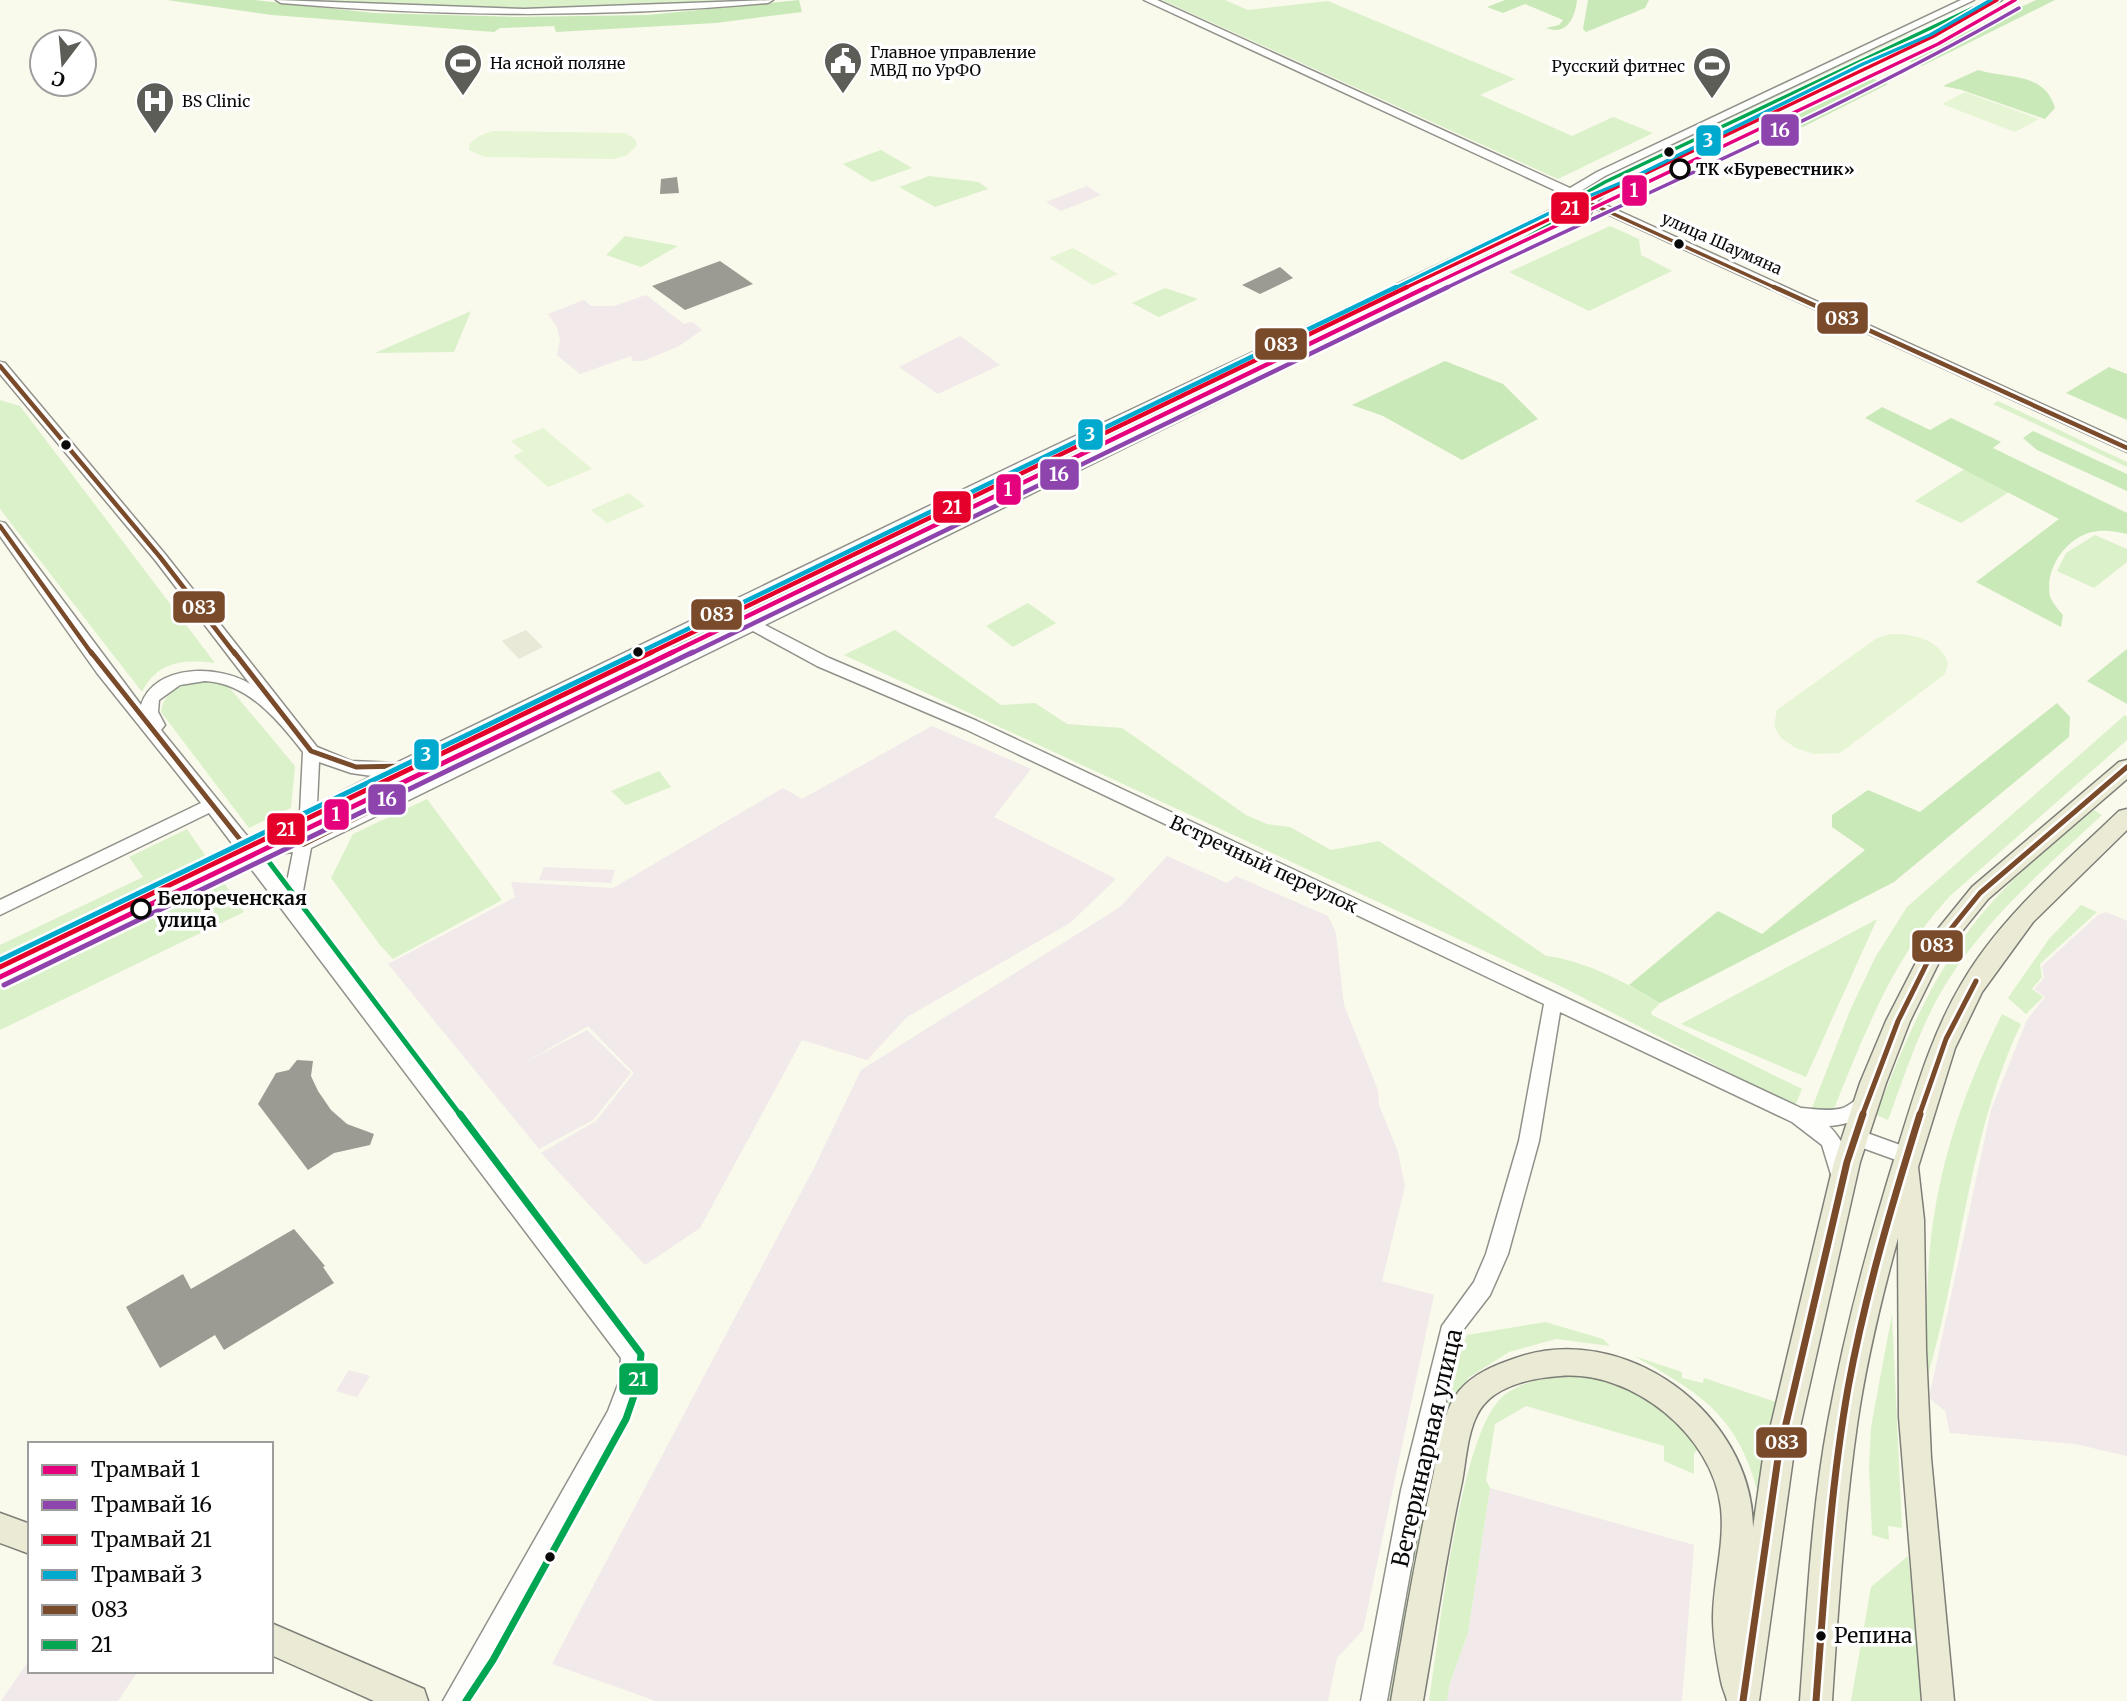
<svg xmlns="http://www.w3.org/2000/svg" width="2127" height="1701" viewBox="0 0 2127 1701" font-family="Merriweather,serif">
  <rect width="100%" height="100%" fill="#f9f9ec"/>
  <g fill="#f1e9ea">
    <polygon points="1087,186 1101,195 1061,211 1046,202"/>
    <polygon points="646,295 684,324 692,322 702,330 679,346 643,361 633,361 631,356 580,374 557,355 560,339 557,327 548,314 584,300 591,306 614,306"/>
    <polygon points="960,336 1000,365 938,394 899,367"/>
    <polygon points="932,726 1031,769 994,817 1116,879 1070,923 907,1017 867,1060 802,1040 700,1228 645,1265 541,1153 596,1121 634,1073 588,1026 522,1064 587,1030 631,1073 593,1120 539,1149 388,964 515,897 511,882 613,888 783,788 802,799"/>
    <polygon points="1167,856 1227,883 1236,876 1328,916 1336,933 1344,1005 1378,1090 1379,1105 1398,1152 1405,1186 1382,1281 1434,1295 1363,1630 1337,1658 1328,1701 656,1701 552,1664 814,1168 861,1070 1120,907"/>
    <polygon points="544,867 615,870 611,883 539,880"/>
    <polygon points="2106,912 2127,921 2127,1456 2075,1444 1950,1433 1945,1411 1929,1398 1991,1110 2027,1020 2045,997 2034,989 2044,978 2042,966 2098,915"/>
    <polygon points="349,1370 370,1376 357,1397 336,1391"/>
    <polygon points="1490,1488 1694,1545 1682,1701 1447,1701 1450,1683 1468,1633"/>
    <polygon points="30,1659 30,1671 138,1671 118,1701 1,1701"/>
  </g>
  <g fill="#dbf1ca">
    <path d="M315 0H733C593 12 454 14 315 0Z"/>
    <polygon points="1162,0 1225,0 1248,10 1328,1 1515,79 1480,95 1572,136 1613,117 1653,133 1558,179"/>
    <polygon points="1906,34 1915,37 1618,180 1610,176"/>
    <polygon points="881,150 912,168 872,182 843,164"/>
    <polygon points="929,176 979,182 988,189 935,207 899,187"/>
    <polygon points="1610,226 1639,239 1641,255 1672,271 1589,311 1509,272"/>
    <polygon points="625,236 678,246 641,267 606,255"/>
    <polygon points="1165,288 1198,299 1159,317 1132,303"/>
    <polygon points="471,311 454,352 375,353"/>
    <path d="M0 400 20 406 215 663C184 659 157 661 142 692L0 509Z"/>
    <polygon points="1998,401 2127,462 2127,467 1993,404"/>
    <polygon points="1977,461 2023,483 1961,523 1915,501"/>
    <polygon points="2095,535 2127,549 2127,562 2094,588 2057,571 2066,553"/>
    <polygon points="1028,603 1056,623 1013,647 986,626"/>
    <path d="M895 630 1001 705 1035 703 1067 724 1122 728 1246 815 1267 824 1290 827 1331 850 1379 841 1546 956C1587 961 1624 982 1660 1003L1651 1012 1652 1015 1802 1089 1795 1106 1560 986 844 655Z"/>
    <path d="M196 681H216L228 686 295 766 291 808 249 828 161 712C164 692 178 688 196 681Z"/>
    <path d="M2125 715 2127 717V740L1951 895C1894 955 1864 1035 1833 1111L1812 1108 1851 1008 1876 956 1907 907Z"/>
    <polygon points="659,771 671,787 626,805 611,791"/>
    <polygon points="427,799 502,900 393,959 380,945 331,878 353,834"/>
    <path d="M2094 810 2102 815C2041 872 1976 927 1936 1001 1916 1039 1903 1080 1888 1120L1876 1115C1905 1041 1934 969 1987 908 2018 871 2058 841 2094 810Z"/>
    <polygon points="187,829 244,912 0,1030 0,945 143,877 129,857"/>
    <polygon points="2081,905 2097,912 2040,964 2042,977 2032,989 2043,997 2026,1014 2008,998 2049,939"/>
    <polygon points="1877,919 1806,1077 1681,1024"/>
    <path d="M2002 1014 2021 1024C1968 1135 1962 1261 1927 1378 1924 1355 1927 1332 1927 1308 1928 1197 1953 1113 2002 1014Z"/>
    <polygon points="1892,1314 1902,1528 1888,1526 1889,1540 1872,1535 1869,1468 1871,1427"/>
    <path d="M1545 1322 1603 1339 1610 1346 1556 1339 1509 1352 1468 1378 1449 1413 1396 1701H1387C1409 1579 1423 1452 1467 1335Z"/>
    <path d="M1634 1356 1682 1372V1378L1703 1383 1704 1378 1779 1403 1759 1497C1739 1416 1702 1394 1634 1356Z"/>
    <path d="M1560 1374 1605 1378 1651 1396 1700 1446 1694 1454V1474L1664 1461V1446L1526 1406 1495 1424 1486 1480 1490 1488 1468 1633 1450 1683 1447 1701H1429C1439 1637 1459 1439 1501 1398 1515 1384 1541 1379 1560 1374Z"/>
    <polygon points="1908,1556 1924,1701 1851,1701 1871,1587"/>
  </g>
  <g fill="#c9e9b8">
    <polygon points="167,0 253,0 374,13 516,17 648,15 799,0 802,12 716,23 556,32 554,26 500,28 494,32 272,15"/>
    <path d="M1505 0H1577C1575 18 1567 36 1546 28L1559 25 1563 20 1525 4 1503 13 1487 7Z"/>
    <polygon points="1588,0 1649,0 1645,8 1586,32 1583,29"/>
    <polygon points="2036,0 2055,0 1922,66 1905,60"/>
    <path d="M1978 70C2006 79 2045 71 2055 108L2045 119 1962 90 1943 86Z"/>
    <polygon points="1870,78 1888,84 1781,138 1763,131"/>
    <polygon points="1445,361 1503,384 1538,419 1462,460 1383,416 1352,405"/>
    <polygon points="2109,367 2127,374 2127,420 2066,393"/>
    <path d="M1882 407 1930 430 1951 418 2001 442 1993 448 2127 513V534C2118 532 2108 530 2099 531 2069 533 2044 567 2050 596 2052 603 2059 610 2063 615L2061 627 1976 582 2059 519 1865 418Z"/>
    <polygon points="2033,431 2127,474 2127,491 2037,450 2023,438"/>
    <polygon points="2127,649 2127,704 2087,681"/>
    <polygon points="2057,703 2070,717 2069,737 1894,882 1660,1003 1629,985 1718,911 1762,934 1865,850 1832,827 1832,815 1868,790 1920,812"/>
  </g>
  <g fill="#e6f5d4">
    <polygon points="1965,92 2039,119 2015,132 1942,104"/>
    <polygon points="493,131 625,133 635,139 637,145 627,155 614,159 485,157 469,150 469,144 479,136"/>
    <polygon points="1073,248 1118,274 1093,285 1049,258"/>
    <polygon points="543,428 592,469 548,487 513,456 523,451 511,441"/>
    <polygon points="629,493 645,506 607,523 591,510"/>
    <path d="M1890 634C1912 633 1942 640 1948 664L1945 674 1840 753 1814 754 1796 748 1781 738 1774 726 1777 710 1877 638Z"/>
  </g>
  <polygon fill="#e9e9d7" points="526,630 543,647 519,659 502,641"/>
  <g fill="#9b9a93">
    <polygon points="677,177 679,193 660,194 661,179"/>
    <polygon points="720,261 753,284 685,310 652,286"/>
    <polygon points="1280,267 1293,278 1260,294 1242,285"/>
    <polygon points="297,1060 313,1061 311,1076 318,1091 331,1110 347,1124 374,1134 370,1145 334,1153 308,1170 258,1104 276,1073 289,1070"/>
    <polygon points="294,1229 325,1266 323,1267 334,1283 224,1350 215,1335 160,1368 126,1307 183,1274 191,1289"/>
  </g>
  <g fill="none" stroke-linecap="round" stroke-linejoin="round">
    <defs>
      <g id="minor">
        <path d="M276 0 524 9 773 0 768 3C605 18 444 17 281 3Z"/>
        <path d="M1144 0H1157L1570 188 1597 172 1961 0H1974L1605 176 1579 192 1588 197 1600 188 1989 0H2002L1608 192 1597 201 2127 443V452L1594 208 1587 220 765 625 829 658 977 721 1801 1108C1814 1109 1830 1112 1843 1108 1855 1103 1860 1092 1874 1096L1877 1102C1869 1118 1846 1125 1829 1126 1842 1139 1856 1163 1847 1181L1840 1184 1833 1181 1822 1145 1792 1122 1560 1012 1539 1141 1508 1254 1490 1295 1463 1330 1425 1490 1387 1701H1361L1401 1490 1442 1326 1474 1282 1486 1254 1519 1141 1544 1004 965 729 817 666 753 631 311 848 300 907 476 1133 643 1356 641 1382 626 1422 494 1665 471 1701H443L608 1411 619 1382 621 1358 209 813 0 915V900L201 803 97 673 0 536V522L5 523 141 705C155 663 220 665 250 684L155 560 0 374V362L5 363 165 554 317 747 351 761 396 763 1012 466 1516 228 1558 206 1565 195ZM1574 199 1582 203 1579 216 755 617 746 613 741 615 738 618 743 623 314 832 316 819 410 770 1022 472 1524 234 1566 210ZM205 681C248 683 279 721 303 752L300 813 252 842 161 730 165 725 158 712 159 700 180 685ZM319 762 351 773 372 776 317 804ZM296 831 295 839 281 841ZM293 852 286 887 263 856Z"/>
        <polygon points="1856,1129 1914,1150 1917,1156 1914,1162 1907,1164 1849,1143 1846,1137 1849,1131"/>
      </g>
      <g id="major">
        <path d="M2127 760V779L1988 899 1942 956 1910 1021 1886 1083 1860 1162 1793 1458 1759 1701H1727C1726 1695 1722 1688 1721 1681 1717 1661 1713 1639 1713 1618 1713 1581 1725 1545 1721 1508 1713 1435 1632 1370 1560 1376 1531 1378 1491 1386 1477 1415 1467 1435 1466 1461 1462 1482 1446 1554 1436 1628 1423 1701H1391C1404 1624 1417 1548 1434 1472 1439 1446 1442 1412 1459 1391 1473 1374 1493 1366 1513 1359 1622 1318 1753 1413 1753 1528L1763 1458 1834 1162 1860 1083 1886 1021 1925 945 1972 887 2119 762Z"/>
        <path d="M2127 809V830L2033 922 1982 992 1955 1048 1918 1167 1924 1220 1926 1350 1931 1458 1954 1701H1922L1899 1417 1898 1238C1881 1300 1866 1362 1857 1425 1844 1517 1838 1609 1832 1701H1800C1807 1608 1811 1513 1828 1422 1845 1329 1869 1240 1897 1150 1915 1093 1931 1035 1962 983 2001 916 2064 864 2119 811Z"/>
        <polygon points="0,1513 30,1524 30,1554 0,1543"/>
        <polygon points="271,1623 424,1689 428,1701 374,1701 271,1655"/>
      </g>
    </defs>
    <use href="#minor" stroke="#91918b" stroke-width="3"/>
    <use href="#major" stroke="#7e7e78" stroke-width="3"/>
    <use href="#minor" fill="#fefefc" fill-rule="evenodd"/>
    <use href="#major" fill="#ebebd5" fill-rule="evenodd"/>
    <defs>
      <polyline id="bus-1-far3" points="1398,289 1520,231 1562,208 1572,195 1778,289"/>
      <g id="bus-1-far2">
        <polyline points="1774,287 2127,448"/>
        <polyline points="0,366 160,557 235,654"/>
        <polyline points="0,526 92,654"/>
        <polyline points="636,654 1402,287"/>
      </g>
      <g id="bus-1-far1">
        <polyline points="91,652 250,852 304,844 442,775"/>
        <polyline points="234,652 311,751 356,767 404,766 640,652"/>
        <polyline points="1862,1116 1898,1021 1933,951 1980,893 2127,767"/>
        <polyline points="1919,1116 1946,1039 1976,981"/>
      </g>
      <g id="bus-1">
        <polyline points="1743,1701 1778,1458 1847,1162 1863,1114"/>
        <path d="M1816 1701C1824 1596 1830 1491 1848 1388 1865 1295 1892 1204 1920 1114"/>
      </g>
      <polyline id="bus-2-far3" points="1419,289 1524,239 1567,215 1582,195 1605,182 1973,8"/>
      <polyline id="bus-2-far2" points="657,654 1423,287"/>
      <path id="bus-2-far1" d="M461 1116 263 854C390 777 527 716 660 652"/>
      <polyline id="bus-2" points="460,1114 641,1354 638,1384 626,1419 493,1660 466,1701"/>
    </defs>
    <use href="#bus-1-far3" stroke="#fff" stroke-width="7"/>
    <use href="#bus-1-far2" stroke="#fff" stroke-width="9"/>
    <use href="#bus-1-far1" stroke="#fff" stroke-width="10"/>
    <use href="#bus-1" stroke="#fff" stroke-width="12"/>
    <use href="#bus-2-far3" stroke="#fff" stroke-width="7"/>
    <use href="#bus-2-far2" stroke="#fff" stroke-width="9"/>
    <use href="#bus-2-far1" stroke="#fff" stroke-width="10"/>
    <use href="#bus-2" stroke="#fff" stroke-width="12"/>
    <use href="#bus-1-far3" stroke="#7a4b2a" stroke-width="3.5"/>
    <use href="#bus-1-far2" stroke="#7a4b2a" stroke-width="4.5"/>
    <use href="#bus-1-far1" stroke="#7a4b2a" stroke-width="5"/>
    <use href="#bus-1" stroke="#7a4b2a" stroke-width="7"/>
    <use href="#bus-2-far3" stroke="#00a651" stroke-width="3.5"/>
    <use href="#bus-2-far2" stroke="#00a651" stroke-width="4.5"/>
    <use href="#bus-2-far1" stroke="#00a651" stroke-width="5"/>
    <use href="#bus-2" stroke="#00a651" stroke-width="7"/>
    <defs>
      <polyline id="tram-1-far2" points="1423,289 1938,44 2015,0"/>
      <polyline id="tram-1-far1" points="669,654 1427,287"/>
      <polyline id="tram-1" points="0,977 673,652"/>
      <path id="tram-2-far2" d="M1444 289C1636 196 1834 114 2019 8"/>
      <polyline id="tram-2-far1" points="690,654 1448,287"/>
      <polyline id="tram-2" points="4,985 693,652"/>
      <polyline id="tram-3-far2" points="1403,289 1934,36 1997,0"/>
      <polyline id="tram-3-far1" points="648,654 1407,287"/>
      <polyline id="tram-3" points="0,967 652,652"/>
      <polyline id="tram-4-far2" points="1393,289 1558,209 1630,179 1863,64 1930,35 1991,0"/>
      <polyline id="tram-4-far1" points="636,654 1396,287"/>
      <polyline id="tram-4" points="0,960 639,652"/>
    </defs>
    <use href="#tram-1-far2" stroke="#fff" stroke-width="7"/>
    <use href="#tram-1-far1" stroke="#fff" stroke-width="9"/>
    <use href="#tram-1" stroke="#fff" stroke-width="10"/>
    <use href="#tram-2-far2" stroke="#fff" stroke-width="7"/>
    <use href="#tram-2-far1" stroke="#fff" stroke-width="9"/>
    <use href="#tram-2" stroke="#fff" stroke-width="10"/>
    <use href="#tram-3-far2" stroke="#fff" stroke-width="7"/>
    <use href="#tram-3-far1" stroke="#fff" stroke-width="9"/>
    <use href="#tram-3" stroke="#fff" stroke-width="10"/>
    <use href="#tram-4-far2" stroke="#fff" stroke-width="7"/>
    <use href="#tram-4-far1" stroke="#fff" stroke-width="9"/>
    <use href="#tram-4" stroke="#fff" stroke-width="10"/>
    <use href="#tram-1-far2" stroke="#e5007d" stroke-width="3.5"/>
    <use href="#tram-1-far1" stroke="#e5007d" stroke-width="4.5"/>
    <use href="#tram-1" stroke="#e5007d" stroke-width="5"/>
    <use href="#tram-2-far2" stroke="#8e44ad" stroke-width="3.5"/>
    <use href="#tram-2-far1" stroke="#8e44ad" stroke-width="4.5"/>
    <use href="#tram-2" stroke="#8e44ad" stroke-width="5"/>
    <use href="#tram-3-far2" stroke="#e4002b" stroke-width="3.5"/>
    <use href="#tram-3-far1" stroke="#e4002b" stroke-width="4.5"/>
    <use href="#tram-3" stroke="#e4002b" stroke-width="5"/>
    <use href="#tram-4-far2" stroke="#00a9ce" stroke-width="3.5"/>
    <use href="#tram-4-far1" stroke="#00a9ce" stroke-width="4.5"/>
    <use href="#tram-4" stroke="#00a9ce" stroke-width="5"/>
  </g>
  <defs>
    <symbol id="civic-pin" viewBox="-11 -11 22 30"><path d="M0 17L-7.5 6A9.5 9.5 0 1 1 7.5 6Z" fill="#5d5d58" stroke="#fff"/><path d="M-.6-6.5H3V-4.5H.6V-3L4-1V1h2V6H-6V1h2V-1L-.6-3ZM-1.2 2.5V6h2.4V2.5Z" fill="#fff"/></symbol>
    <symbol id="stadium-pin" viewBox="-11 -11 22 30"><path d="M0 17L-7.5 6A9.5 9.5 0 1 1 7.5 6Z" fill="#5d5d58" stroke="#fff"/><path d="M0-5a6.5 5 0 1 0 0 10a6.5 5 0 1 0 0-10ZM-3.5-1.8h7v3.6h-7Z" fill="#fff"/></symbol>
    <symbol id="hospital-pin" viewBox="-11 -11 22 30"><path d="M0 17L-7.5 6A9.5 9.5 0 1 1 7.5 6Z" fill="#5d5d58" stroke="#fff"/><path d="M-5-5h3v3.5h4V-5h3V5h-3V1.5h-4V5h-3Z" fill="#fff"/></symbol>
  </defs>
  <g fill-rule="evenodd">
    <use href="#civic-pin" x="821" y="39" width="44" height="60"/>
    <use href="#stadium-pin" x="441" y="41" width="44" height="60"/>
    <use href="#stadium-pin" x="1690" y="44" width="44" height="60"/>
    <use href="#hospital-pin" x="133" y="79" width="44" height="60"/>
  </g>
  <g fill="#090909" stroke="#fff" stroke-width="2.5">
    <circle cx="1669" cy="152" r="6"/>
    <circle cx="1679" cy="244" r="6"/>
    <circle cx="66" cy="445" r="6"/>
    <circle cx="638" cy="652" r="6"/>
    <circle cx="550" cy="1557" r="6"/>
    <circle cx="1821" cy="1636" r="6"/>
  </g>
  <g fill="#fff" stroke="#090909" stroke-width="3.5">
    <circle cx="1680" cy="169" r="9"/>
    <circle cx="141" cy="909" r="9"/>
  </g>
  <g text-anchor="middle" stroke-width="7" stroke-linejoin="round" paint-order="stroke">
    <g font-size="16" fill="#090909" stroke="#fff" text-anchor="start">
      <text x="870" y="58">Главное управление<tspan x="870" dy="18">МВД по УрФО</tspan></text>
      <text x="490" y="69">На ясной поляне</text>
      <text x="1685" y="72" text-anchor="end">Русский фитнес</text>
      <text x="182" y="107">BS Clinic</text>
    </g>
    <g font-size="16" font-weight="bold" fill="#090909" stroke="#fff" text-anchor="start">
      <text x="1696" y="175">ТК «Буревестник»</text>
    </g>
    <g font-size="16" fill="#090909" stroke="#fff">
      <text transform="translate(1722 243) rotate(24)" y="6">улица Шаумяна</text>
    </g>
    <g font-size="19" fill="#090909" stroke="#fff">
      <text transform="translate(1264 864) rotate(25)" y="7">Встречный переулок</text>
    </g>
    <g font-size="19" font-weight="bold" fill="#090909" stroke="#fff" text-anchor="start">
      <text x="157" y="905">Белореченская<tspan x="157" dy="22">улица</tspan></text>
    </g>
    <g font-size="21" fill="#090909" stroke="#fff" text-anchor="start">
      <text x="1834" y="1643">Репина</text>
    </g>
    <g font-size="23" fill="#090909" stroke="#fff">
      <text transform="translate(1427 1448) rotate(-77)" y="8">Ветеринарная улица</text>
    </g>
  </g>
  <g stroke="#fff" stroke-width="2.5">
    <rect x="1760" y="113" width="40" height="34" rx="7" fill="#8e44ad"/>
    <rect x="1695" y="124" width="27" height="33" rx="7" fill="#00a9ce"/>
    <rect x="1621" y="174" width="27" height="33" rx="7" fill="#e5007d"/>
    <rect x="1550" y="191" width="40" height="34" rx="7" fill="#e4002b"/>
    <rect x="1816" y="301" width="53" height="34" rx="7" fill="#7a4b2a"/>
    <rect x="1254" y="327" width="54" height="34" rx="7" fill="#7a4b2a"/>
    <rect x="1077" y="418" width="27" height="33" rx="7" fill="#00a9ce"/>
    <rect x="1039" y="458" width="41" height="33" rx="7" fill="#8e44ad"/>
    <rect x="995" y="473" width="27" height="33" rx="7" fill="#e5007d"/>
    <rect x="932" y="490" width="40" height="34" rx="7" fill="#e4002b"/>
    <rect x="172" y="590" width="54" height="34" rx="7" fill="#7a4b2a"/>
    <rect x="690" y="598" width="53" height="33" rx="7" fill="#7a4b2a"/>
    <rect x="413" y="738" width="27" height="33" rx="7" fill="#00a9ce"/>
    <rect x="367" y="783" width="40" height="33" rx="7" fill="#8e44ad"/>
    <rect x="323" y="798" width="27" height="33" rx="7" fill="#e5007d"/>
    <rect x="266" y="812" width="40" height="34" rx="7" fill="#e4002b"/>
    <rect x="1911" y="929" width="53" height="34" rx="7" fill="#7a4b2a"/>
    <rect x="618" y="1362" width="41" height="34" rx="7" fill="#00a651"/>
    <rect x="1755" y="1426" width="53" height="33" rx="7" fill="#7a4b2a"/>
  </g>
  <g font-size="19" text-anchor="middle" font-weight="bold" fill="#fff">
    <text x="1780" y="137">16</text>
    <text x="1708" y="147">3</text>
    <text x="1634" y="197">1</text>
    <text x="1570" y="215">21</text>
    <text x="1842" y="325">083</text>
    <text x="1281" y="351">083</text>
    <text x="1090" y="441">3</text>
    <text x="1059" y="481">16</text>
    <text x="1008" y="496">1</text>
    <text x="952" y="514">21</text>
    <text x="199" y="614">083</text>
    <text x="717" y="621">083</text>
    <text x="426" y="761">3</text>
    <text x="387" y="806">16</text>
    <text x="336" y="821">1</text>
    <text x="286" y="836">21</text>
    <text x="1937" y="952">083</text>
    <text x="638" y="1386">21</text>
    <text x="1782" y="1449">083</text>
  </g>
  <rect x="28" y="1442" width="245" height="231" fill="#ffffff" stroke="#9d9d9d" stroke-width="2"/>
  <rect x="42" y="1465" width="35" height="10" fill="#e5007d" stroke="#9d9d9d" stroke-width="2"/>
  <text x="91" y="1477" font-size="21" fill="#090909">Трамвай 1</text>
  <rect x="42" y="1500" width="35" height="10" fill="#8e44ad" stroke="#9d9d9d" stroke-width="2"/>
  <text x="91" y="1512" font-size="21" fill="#090909">Трамвай 16</text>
  <rect x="42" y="1535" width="35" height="10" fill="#e4002b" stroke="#9d9d9d" stroke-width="2"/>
  <text x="91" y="1547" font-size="21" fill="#090909">Трамвай 21</text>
  <rect x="42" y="1570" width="35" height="10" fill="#00a9ce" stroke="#9d9d9d" stroke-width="2"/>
  <text x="91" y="1582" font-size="21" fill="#090909">Трамвай 3</text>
  <rect x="42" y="1605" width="35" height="10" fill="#7a4b2a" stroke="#9d9d9d" stroke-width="2"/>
  <text x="91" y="1617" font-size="21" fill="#090909">083</text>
  <rect x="42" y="1640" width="35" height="10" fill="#00a651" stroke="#9d9d9d" stroke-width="2"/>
  <text x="91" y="1652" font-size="21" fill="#090909">21</text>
  <g transform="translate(63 63) rotate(196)"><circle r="33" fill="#ffffff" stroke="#9d9d9d" stroke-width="2"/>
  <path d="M0-5L12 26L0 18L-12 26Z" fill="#5d5d58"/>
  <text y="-10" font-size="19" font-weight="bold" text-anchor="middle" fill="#090909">С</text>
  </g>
</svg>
